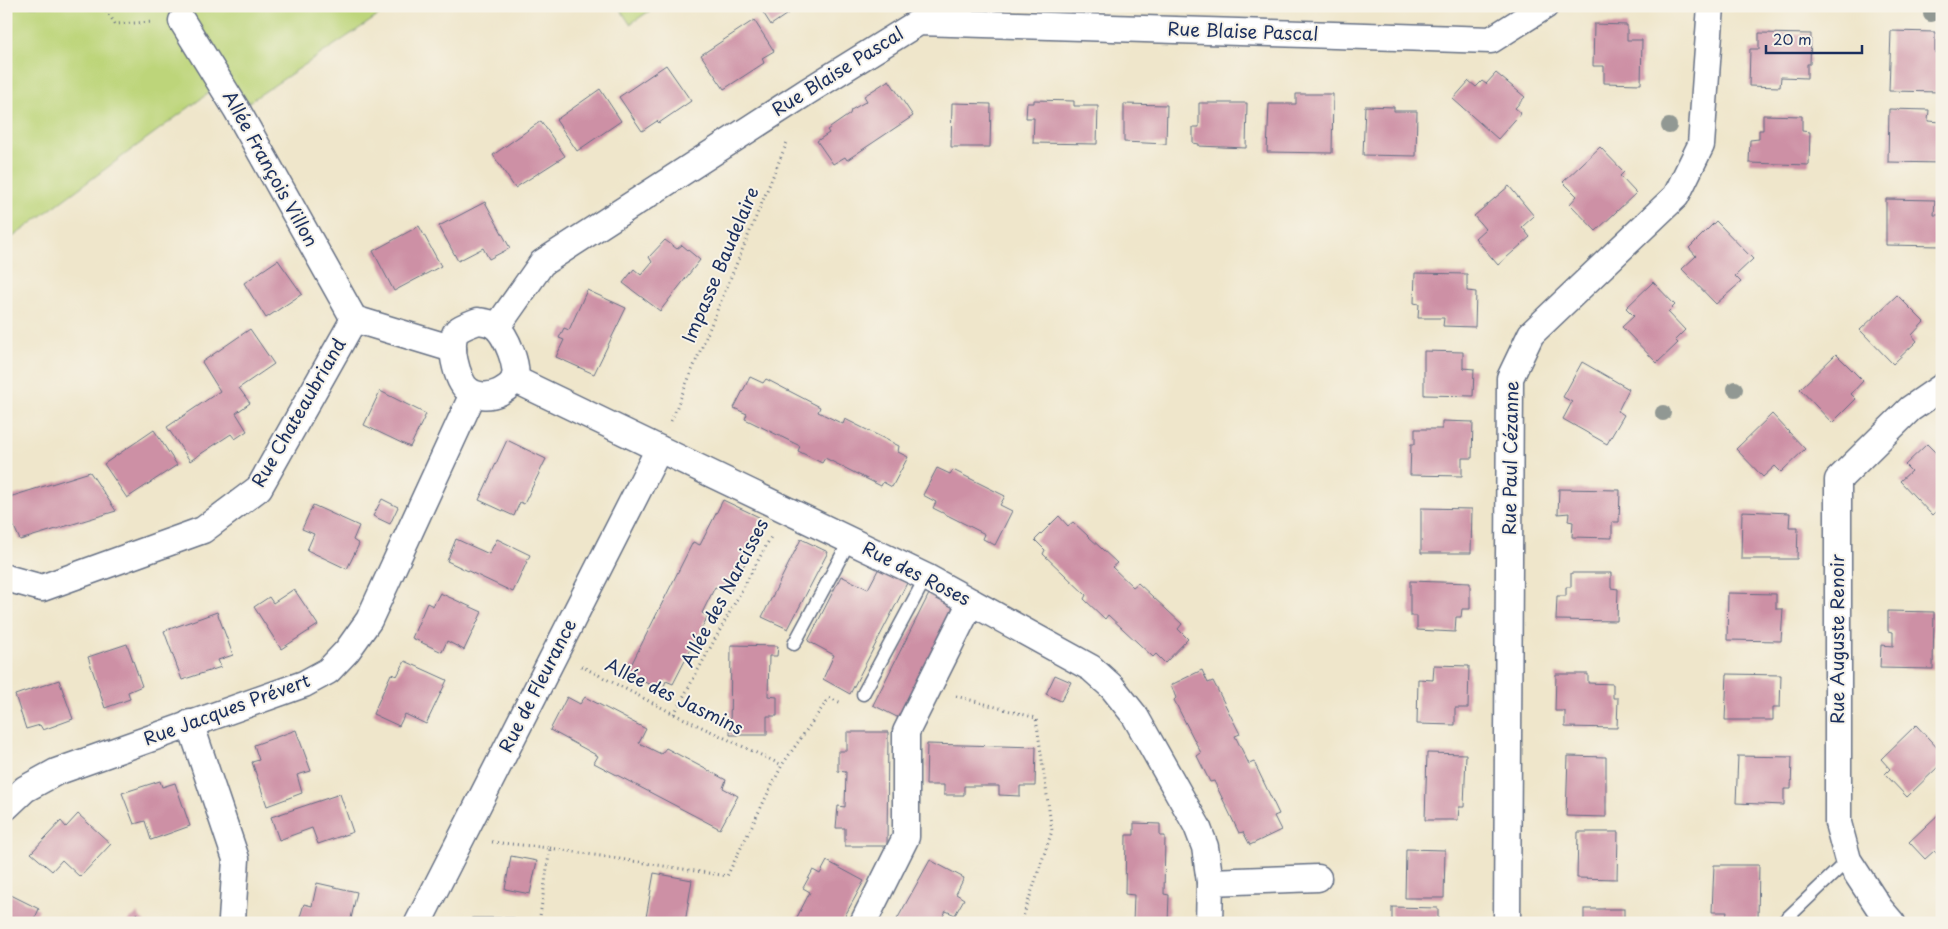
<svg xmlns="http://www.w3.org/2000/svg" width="1948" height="929" viewBox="0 0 1948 929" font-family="'Playpen Sans',sans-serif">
  <rect width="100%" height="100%" fill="#f7f3e8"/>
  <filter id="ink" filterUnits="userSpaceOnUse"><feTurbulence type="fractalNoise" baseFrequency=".02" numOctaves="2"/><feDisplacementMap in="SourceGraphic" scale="10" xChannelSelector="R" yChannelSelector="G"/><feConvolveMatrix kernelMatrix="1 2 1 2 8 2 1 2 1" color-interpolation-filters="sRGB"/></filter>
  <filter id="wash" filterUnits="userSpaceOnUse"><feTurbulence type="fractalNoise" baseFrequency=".0096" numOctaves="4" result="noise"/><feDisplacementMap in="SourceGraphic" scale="20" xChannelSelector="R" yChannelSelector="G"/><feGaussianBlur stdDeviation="1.12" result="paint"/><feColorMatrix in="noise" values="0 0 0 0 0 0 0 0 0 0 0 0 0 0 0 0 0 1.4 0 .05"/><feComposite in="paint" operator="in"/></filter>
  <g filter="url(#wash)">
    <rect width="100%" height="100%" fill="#efe6cb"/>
    <g fill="#bdd57a" stroke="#6c826c">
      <polygon points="6,6 393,6 237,110 221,84 6,242"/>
      <polygon points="618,6 657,6 630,24"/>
    </g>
    <g id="blocks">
      <g fill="#cd90a5">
        <polygon points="759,6 799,6 771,25"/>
        <polygon points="754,20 774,51 762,58 764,63 724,89 701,55"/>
        <polygon points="1594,24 1627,25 1627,40 1642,40 1641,84 1604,83 1604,66 1593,66"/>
        <polygon points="1891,31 1935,32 1935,53 1942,54 1942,92 1889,91"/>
        <polygon points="1759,33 1811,34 1810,64 1807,64 1807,78 1781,77 1780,87 1749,86 1750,49 1759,49"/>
        <polygon points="666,65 691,101 659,123 657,121 642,131 619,97"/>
        <polygon points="1496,73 1525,97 1515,108 1521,113 1498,139 1453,99 1469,81 1476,87 1482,81 1486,84"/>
        <polygon points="889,80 913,116 847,160 845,157 833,164 817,141 829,133 827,130 850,114 851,110 867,101 864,96"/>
        <polygon points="600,89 621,121 577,151 556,120"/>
        <polygon points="1296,94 1333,94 1332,153 1267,152 1269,104 1296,104"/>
        <polygon points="1034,100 1074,101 1074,106 1098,106 1097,144 1033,143 1034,118 1026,118 1027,103 1034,103"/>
        <polygon points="952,103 991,104 990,147 951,147"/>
        <polygon points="1199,103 1247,103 1246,148 1199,146 1199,144 1193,143 1193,127 1199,127"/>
        <polygon points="1124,104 1167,105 1166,144 1124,142"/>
        <polygon points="1365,106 1394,107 1394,111 1417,111 1416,156 1363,155"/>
        <polygon points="1889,109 1929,110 1928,121 1942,122 1942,163 1888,162"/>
        <polygon points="1763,115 1802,116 1802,131 1810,132 1809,165 1749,163 1750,140 1759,139 1759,130 1763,130"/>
        <polygon points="541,121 565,156 515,188 493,155"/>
        <polygon points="1600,147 1624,172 1620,176 1636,193 1596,231 1570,204 1577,196 1563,182"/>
        <polygon points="1509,186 1534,216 1522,227 1530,237 1498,265 1475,238 1485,229 1474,216"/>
        <polygon points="1886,199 1935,200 1934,215 1942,215 1941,246 1886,245"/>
        <polygon points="485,202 510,248 489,259 483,248 458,261 439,226"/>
        <polygon points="1716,221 1753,259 1735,276 1741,282 1716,304 1682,269 1696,256 1689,248"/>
        <polygon points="419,226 441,266 394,291 373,251"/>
        <polygon points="665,240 677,249 682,245 700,260 660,311 623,283 634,269 641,275 652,262 649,257"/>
        <polygon points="278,260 302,294 266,318 244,283"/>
        <polygon points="1415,273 1467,274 1467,291 1476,292 1475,327 1443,326 1444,318 1418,318 1419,304 1414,303"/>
        <polygon points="1653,282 1675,305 1668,312 1685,330 1675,340 1678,343 1657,363 1622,327 1634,316 1626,308"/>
        <polygon points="587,290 626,308 594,374 556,357 564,340 559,338 564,328 569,330"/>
        <polygon points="1897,295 1924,322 1912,335 1917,341 1893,364 1860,330"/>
        <polygon points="250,329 274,364 239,388 250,403 236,413 247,431 235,439 231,434 190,461 167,427 220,391 202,362"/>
        <polygon points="1424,351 1463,352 1463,368 1474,369 1473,396 1424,395"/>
        <polygon points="1836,354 1863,381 1851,394 1856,399 1832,423 1800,389"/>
        <polygon points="1582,362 1629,389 1618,411 1624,415 1607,444 1563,419 1572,402 1563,397"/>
        <polygon points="750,377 763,383 766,379 820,407 818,412 843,424 845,419 899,446 898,452 908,457 892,487 883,482 881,486 825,458 822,463 798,451 800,446 745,419 747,414 734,408"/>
        <polygon points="380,391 426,414 410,447 364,425"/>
        <polygon points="1772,414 1805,449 1781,472 1775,466 1763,477 1736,449"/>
        <polygon points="1442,421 1473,422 1472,458 1462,458 1462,476 1410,475 1411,444 1415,444 1415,429 1442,429"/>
        <polygon points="154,430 177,465 127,498 104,464"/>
        <polygon points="507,440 546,459 524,504 520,502 514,516 479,500"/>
        <polygon points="1927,444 1942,459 1942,506 1932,515 1900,481 1911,471 1905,465"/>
        <polygon points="937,468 950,474 953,470 1005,496 1000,505 1012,511 995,545 983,539 985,534 933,508 936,502 923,495"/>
        <polygon points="90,472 116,511 20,540 6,509 6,498"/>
        <polygon points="1559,489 1620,490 1619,522 1612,522 1612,538 1572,537 1573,522 1568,521 1569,513 1558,514"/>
        <polygon points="382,499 398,507 390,524 373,516"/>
        <polygon points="723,500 761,518 754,533 759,536 729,594 715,587 702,613 708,616 673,684 666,681 662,691 627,673 693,542 700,545"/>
        <polygon points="313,505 359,526 353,540 359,544 347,569 307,550 314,534 302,529"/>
        <polygon points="1421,508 1472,509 1471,553 1421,553"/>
        <polygon points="1742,511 1790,513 1789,527 1798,527 1797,559 1741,559"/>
        <polygon points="1059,516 1068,526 1073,522 1117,563 1112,567 1133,587 1138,583 1182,624 1178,629 1188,639 1165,663 1156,654 1153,657 1108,615 1105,619 1084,599 1086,595 1043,554 1045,550 1035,540"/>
        <polygon points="456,539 489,554 497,539 530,555 513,592 447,561"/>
        <polygon points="801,539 828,552 788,629 762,617"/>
        <polygon points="879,568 907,583 850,694 823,679 834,655 808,641 841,576 868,589"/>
        <polygon points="1571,573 1611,573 1611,588 1618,589 1617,621 1556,620 1557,596 1566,596 1566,587 1571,587"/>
        <polygon points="1410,581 1470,583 1470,609 1462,609 1461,617 1456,617 1455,632 1417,630 1417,616 1410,616"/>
        <polygon points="294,589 318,625 281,649 254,607 269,597 273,603"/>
        <polygon points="440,593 482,612 464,650 447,641 442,652 412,638 427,603 433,606"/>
        <polygon points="1728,593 1776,594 1776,609 1783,609 1781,641 1727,640"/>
        <polygon points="929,594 956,608 899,718 873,705"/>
        <polygon points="1888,611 1934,612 1933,669 1880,668 1881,645 1893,646 1893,632 1888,631"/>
        <polygon points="217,612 233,655 218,660 221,667 182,680 164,631"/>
        <polygon points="127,644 142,686 128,692 130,699 105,708 88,657"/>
        <polygon points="731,645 778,646 777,656 769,656 768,696 777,697 777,716 767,716 767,735 730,735"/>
        <polygon points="405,661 447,680 426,724 405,714 399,726 373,714 391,674 397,676"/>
        <polygon points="1434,665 1469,666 1468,708 1455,708 1455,725 1417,724 1418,679 1433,680"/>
        <polygon points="1202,670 1208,683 1213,681 1240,734 1235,736 1249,764 1254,762 1279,814 1274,816 1281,830 1250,845 1243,832 1239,833 1214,781 1210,782 1197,756 1201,753 1174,700 1176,698 1171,685"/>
        <polygon points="1556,674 1588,674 1588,683 1613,684 1613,698 1618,698 1617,728 1565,727 1565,711 1555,711"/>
        <polygon points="1727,674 1781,675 1780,707 1773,707 1773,720 1725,720"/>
        <polygon points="1055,675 1071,682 1061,701 1046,694"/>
        <polygon points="59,680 73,719 43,730 40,725 26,729 15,695"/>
        <polygon points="567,697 580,704 585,697 646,729 639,743 661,754 666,748 726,780 723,788 738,796 720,829 594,763 598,756 550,730"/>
        <polygon points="1916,725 1942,753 1942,763 1907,797 1885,774 1890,769 1881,759"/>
        <polygon points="296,730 311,771 297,775 302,793 267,806 252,762 259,760 254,745"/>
        <polygon points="847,732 888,732 887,846 845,846 845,828 836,828 838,806 845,807 846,772 838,771 838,751 847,751"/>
        <polygon points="927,744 1036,747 1035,786 1020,786 1020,796 999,795 999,786 964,786 964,795 944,795 944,785 926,785"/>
        <polygon points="1427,753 1466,754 1464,807 1459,807 1458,820 1425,820"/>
        <polygon points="1568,756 1606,757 1606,817 1566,816"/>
        <polygon points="1738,756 1792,757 1791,789 1784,789 1784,805 1736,803"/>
        <polygon points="160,781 162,787 175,783 190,826 151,840 145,821 134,824 122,793"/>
        <polygon points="340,794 353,832 318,844 312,828 279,840 271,817"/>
        <polygon points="1942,811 1942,858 1934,851 1925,859 1909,842"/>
        <polygon points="78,814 111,844 80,877 62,860 52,871 31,853 61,821 66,827"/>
        <polygon points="1134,823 1160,824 1160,836 1165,836 1164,894 1169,895 1168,923 1133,923 1134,895 1125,894 1126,835 1134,835"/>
        <polygon points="1578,832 1618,832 1617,879 1577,878"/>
        <polygon points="1406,849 1445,850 1444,898 1405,898"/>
        <polygon points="511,856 537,861 530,894 505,889"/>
        <polygon points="930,860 964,878 956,894 964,899 955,915 946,911 939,923 895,923"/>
        <polygon points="827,861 864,881 841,923 794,923 810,892 803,888 813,870 820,874"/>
        <polygon points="1714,865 1759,865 1758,920 1726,919 1727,912 1712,912"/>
        <polygon points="654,873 692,880 685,923 645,923"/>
        <polygon points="317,883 357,892 350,923 312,923 299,920 304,904 312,906"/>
        <polygon points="9,894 39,909 34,920 39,923 6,923 6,899"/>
        <polygon points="1392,907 1438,908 1438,923 1392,923"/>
        <rect x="1584" y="909" width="40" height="14"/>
        <polygon points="137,913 145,923 126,923"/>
        <rect x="472" y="918" width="42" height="5"/>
      </g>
    </g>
  </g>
  <g filter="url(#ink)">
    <use href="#blocks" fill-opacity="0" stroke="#656f84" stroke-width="1"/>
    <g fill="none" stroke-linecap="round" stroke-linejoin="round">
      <defs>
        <g id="service">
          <polyline points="794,644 850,540"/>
          <polyline points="863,694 926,577"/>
          <polyline points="1782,923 1848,860"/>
        </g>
        <g id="minor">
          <polyline points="182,21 237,110 354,319"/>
          <path d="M478 321C485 322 490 322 496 327 506 335 520 368 514 380 511 386 505 389 500 392 490 397 475 397 467 389 457 380 447 342 457 331 463 326 471 324 478 321Z"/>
          <polyline points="497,327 542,263 808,91 919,22 1491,40 1545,6"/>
          <polyline points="514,379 926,577 1091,668 1112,687 1135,716 1197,826 1205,847 1210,882 1209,923"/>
          <polyline points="6,578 42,588 203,530 259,488 354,319 453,349"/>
          <polyline points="190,723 236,859 232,920"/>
          <polyline points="6,807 25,789 56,772 304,684 328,671 347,651 369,620 473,394"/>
          <polyline points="1210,882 1318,878"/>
          <polyline points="418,923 659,449"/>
          <polyline points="863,923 906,837 906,732 971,602"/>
          <polyline points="1507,923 1510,378 1531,334 1676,196 1701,145 1711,6"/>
          <polyline points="1892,923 1880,909 1848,860 1838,823 1838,480 1910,409 1942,387"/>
        </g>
      </defs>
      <use href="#service" stroke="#656f84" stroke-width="15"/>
      <use href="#minor" stroke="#656f84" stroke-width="29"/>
      <g stroke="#656f84" stroke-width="3" stroke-dasharray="1 4" stroke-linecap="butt">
        <polyline points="104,6 115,24 153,22"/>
        <polyline points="671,421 788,140"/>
        <polyline points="581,666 674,714 782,765"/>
        <polyline points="956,696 1036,718 1052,831 1021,923"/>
        <polyline points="674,714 772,535"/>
        <polyline points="492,842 550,848 539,923"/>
        <polyline points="550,848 727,876 782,765 829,698 842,703"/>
      </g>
      <use href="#service" stroke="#fff" stroke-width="12"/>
      <use href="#minor" stroke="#fff" stroke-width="26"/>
    </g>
    <g fill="#919893">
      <circle cx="1931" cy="14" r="8"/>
      <circle cx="1669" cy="126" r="8"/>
      <circle cx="1735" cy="389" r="8"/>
      <circle cx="1663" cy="413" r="8"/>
    </g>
  </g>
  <g text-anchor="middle" stroke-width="4" stroke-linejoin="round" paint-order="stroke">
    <g font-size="18" fill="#1b2f5e" stroke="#f7f3e8">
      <text transform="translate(1243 32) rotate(2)" y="6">Rue Blaise Pascal</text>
      <text transform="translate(838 72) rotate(-32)" y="6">Rue Blaise Pascal</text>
      <text transform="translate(270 169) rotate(61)" y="6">Allée François Villon</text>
      <text transform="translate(721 265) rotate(-67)" y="6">Impasse Baudelaire</text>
      <text transform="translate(299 413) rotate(-60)" y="6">Rue Chateaubriand</text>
      <text transform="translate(1511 458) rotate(-89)" y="6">Rue Paul Cézanne</text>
      <text transform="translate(916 574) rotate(27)" y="6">Rue des Roses</text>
      <text transform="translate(725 593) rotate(-62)" y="6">Allée des Narcisses</text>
      <text transform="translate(1838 639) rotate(-90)" y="6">Rue Auguste Renoir</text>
      <text transform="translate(538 686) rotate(-63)" y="6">Rue de Fleurance</text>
      <text transform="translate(674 697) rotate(26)" y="6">Allée des Jasmins</text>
      <text transform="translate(227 710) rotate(-20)" y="6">Rue Jacques Prévert</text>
    </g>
  </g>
  <rect width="1948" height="929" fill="none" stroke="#f7f3e8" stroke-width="25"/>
  <path d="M1766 45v8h96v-8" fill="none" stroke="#1b2f5e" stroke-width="2.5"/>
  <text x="1773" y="45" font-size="15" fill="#1b2f5e" stroke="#f7f3e8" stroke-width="4" paint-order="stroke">20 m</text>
</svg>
